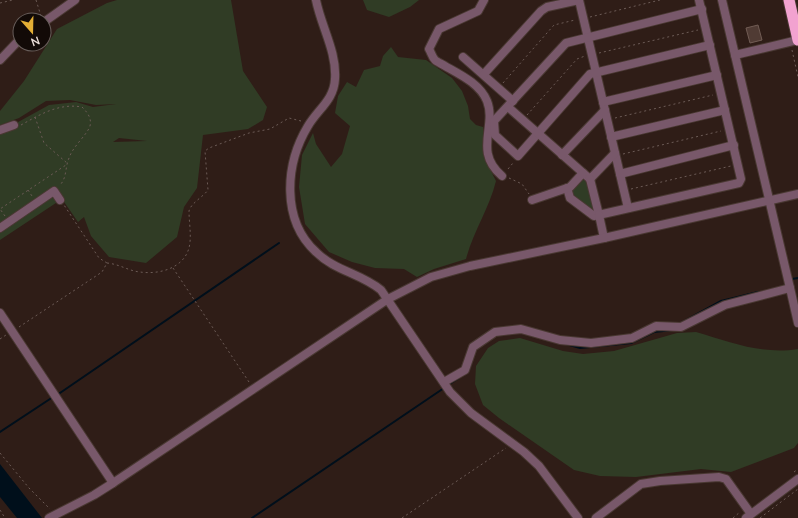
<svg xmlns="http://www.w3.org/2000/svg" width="798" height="518" viewBox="0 0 798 518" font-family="Lato,sans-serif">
  <rect width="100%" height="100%" fill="#2f1d17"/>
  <g fill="#303c25" fill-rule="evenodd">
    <path d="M117 0H231L243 71 267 107 263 120 248 129 203 135 197 188 184 207 177 237 146 263 109 257 91 236 84 217 78 222 62 199 0 240V132L49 105 76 102 93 107 116 104 96 105 70 100 46 101 19 118 0 125V111L24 81 57 29 107 3ZM119 138 147 141 113 142Z"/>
    <polygon points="363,0 419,0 410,7 389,17 367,10"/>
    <path d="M391 47 398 57 426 60 452 78 462 91 468 106 470 119 476 125 483 127C484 147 486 163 496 181 489 209 473 232 466 259L434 269 417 277 404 269 375 268 352 262 329 252 305 224 299 187 302 155 313 133 316 144 331 167 342 154 350 126 335 113 338 96 347 82 356 87 364 70 380 66 383 56Z"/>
    <polygon points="584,178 587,181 595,213 572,197 571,192"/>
    <path d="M696 332C730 342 762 355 798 349V443L794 448 731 472 701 469 636 477 600 476 574 470 499 418 483 405 475 384 476 366 488 348 499 341 520 338 563 351 583 354 614 351 677 333Z"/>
  </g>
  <polygon fill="#000f1b" points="0,464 42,518 17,518 0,497"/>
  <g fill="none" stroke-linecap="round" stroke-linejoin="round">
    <g stroke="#000f1b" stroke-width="2">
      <polyline points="792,279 798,278"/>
      <polyline points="679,324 721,301 758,292"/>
      <polyline points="566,344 580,348 631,343 654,332 673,330"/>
      <polyline points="469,370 472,361"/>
      <polyline points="448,385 459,378"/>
      <polyline points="57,395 279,243"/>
      <polyline points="0,432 53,397"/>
      <polyline points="252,518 444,388"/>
    </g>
  </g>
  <polygon fill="#503b34" stroke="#715c54" points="758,25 762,40 750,43 746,28"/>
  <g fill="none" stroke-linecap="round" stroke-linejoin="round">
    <defs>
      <g id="minor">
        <path d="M316 0C321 26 337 52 335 79 334 100 318 109 308 126 285 164 281 220 316 252 335 271 360 273 381 290L450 392 471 413 524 452 539 466 578 518"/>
        <path d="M484 0 478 11 439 29 429 49C431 52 432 57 435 60 437 62 442 64 445 66 461 75 480 84 487 101 497 126 473 152 502 176"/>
        <polyline points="579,0 628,208"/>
        <polyline points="722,0 735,55"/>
        <polyline points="702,9 566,43 494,121 495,135 518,156 590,74 710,45"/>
        <polyline points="44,22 75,0"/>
        <polyline points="463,57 513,101"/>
        <polyline points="0,60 20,39"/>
        <polyline points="484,74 541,11 547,7 579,0"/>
        <polyline points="603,102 717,75"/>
        <polyline points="508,107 590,179 615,153"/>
        <polyline points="0,130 14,125"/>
        <polyline points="611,137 725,110"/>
        <polyline points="562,155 605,110"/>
        <polyline points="620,174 734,145"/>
        <polyline points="590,179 598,211"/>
        <polyline points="567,188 570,198 594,216 739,183 741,179 699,0"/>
        <polyline points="532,200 570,187 583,173"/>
        <polyline points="599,215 604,238"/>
        <polyline points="0,228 54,191 60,200"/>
        <polyline points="790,288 798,323"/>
        <polyline points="0,313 113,483"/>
        <polyline points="444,382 465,370 473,347 495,332 521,329 560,340 591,343 624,339 632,338 656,326 681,327 725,305 790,288 735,55 798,40"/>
        <polyline points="49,518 94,495 113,483 388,299 431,277 470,266 604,238 798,194"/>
        <polyline points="596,518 641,484 660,481 719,477 726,479 751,514"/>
        <polyline points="746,518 798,479"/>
      </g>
      <polyline id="highway" points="789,0 798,40"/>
    </defs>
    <use href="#minor" stroke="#493832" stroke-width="10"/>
    <use href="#highway" stroke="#493832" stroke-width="13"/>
    <g stroke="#6c5b56" stroke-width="1" stroke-dasharray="2 3" stroke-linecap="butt">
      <polyline points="36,0 41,16"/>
      <polyline points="0,3 13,0"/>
      <polyline points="590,17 660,0"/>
      <polyline points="792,50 798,77"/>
      <polyline points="599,53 698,30"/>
      <polyline points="503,83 554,25 575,20"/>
      <polyline points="527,115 577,59 585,56"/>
      <polyline points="35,117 44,143 67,163"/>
      <polyline points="615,118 713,95"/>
      <path d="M21 125C41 114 59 103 82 107 87 112 92 118 90 126 87 135 73 146 69 158 65 167 67 178 60 185"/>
      <polyline points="623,154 721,131"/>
      <polyline points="508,169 513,163"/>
      <polyline points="509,178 522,184 529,194"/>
      <polyline points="631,189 731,166"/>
      <polyline points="28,190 32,196"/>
      <polyline points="5,216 0,209 66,165"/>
      <path d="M107 263C119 264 129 271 140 272 161 275 188 267 190 242 191 232 189 221 189 211 191 203 203 197 208 190L205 151 209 148 249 133 270 129 289 118 301 121"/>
      <polyline points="173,268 249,382"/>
      <polyline points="19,327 102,272 107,263 99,258 64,205"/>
      <polyline points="0,339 6,335"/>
      <polyline points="0,453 29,488 50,509"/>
      <polyline points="794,472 798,469"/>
      <polyline points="0,510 5,518"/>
      <polyline points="402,518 506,448"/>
      <polyline points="733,518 740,512"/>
      <polyline points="760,518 798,489"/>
    </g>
    <use href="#minor" stroke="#78586a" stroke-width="8"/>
    <use href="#highway" stroke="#f2a2d0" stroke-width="11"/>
  </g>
  <g transform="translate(32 32) rotate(160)"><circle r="19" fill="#120a07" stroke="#685e5b"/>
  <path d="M0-3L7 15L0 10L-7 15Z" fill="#e3ae35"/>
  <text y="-6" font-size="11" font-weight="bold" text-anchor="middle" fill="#eaddd8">N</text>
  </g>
</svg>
